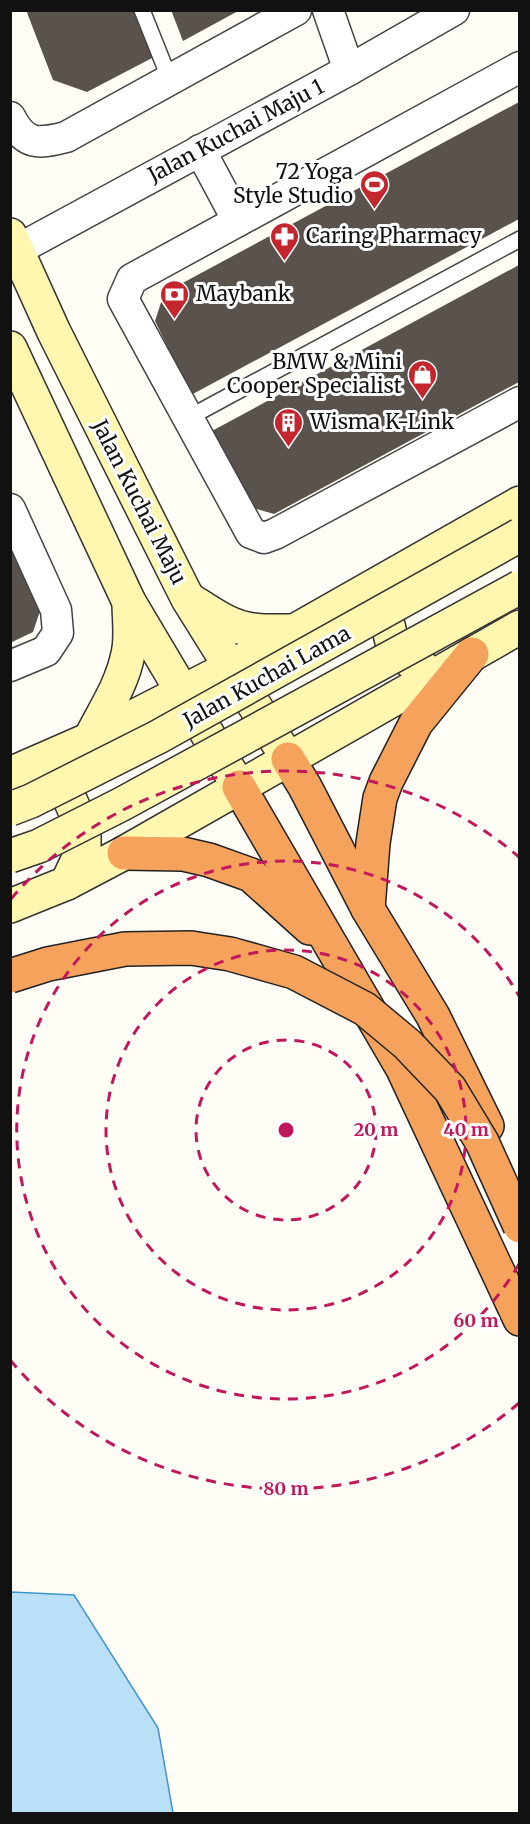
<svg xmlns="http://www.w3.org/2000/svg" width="530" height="1824" viewBox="0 0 530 1824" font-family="Merriweather,serif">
  <rect width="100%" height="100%" fill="#fffdf5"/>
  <polygon fill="#b9e0f7" stroke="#3f96cf" stroke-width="1.5" points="11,1592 74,1595 158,1728 173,1813 11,1813"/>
  <g fill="#5a524d">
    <polygon points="26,10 136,10 154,57 87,92 53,80"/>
    <polygon points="171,10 240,10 183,41"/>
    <polygon points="519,102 519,219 191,395 155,321 164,293"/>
    <polygon points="519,265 519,382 274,514 246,506 210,432"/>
    <polygon points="10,540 42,605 33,632 10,643"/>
  </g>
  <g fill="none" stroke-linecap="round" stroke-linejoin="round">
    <defs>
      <g id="lane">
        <polyline points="142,10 170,80"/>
        <polyline points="188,418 520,239"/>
      </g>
      <g id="street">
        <polyline points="328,10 349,70"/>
        <polyline points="520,67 132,279 123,299 251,533 264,538 275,534 520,402"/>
        <path d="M10 117C25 146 38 144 66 137L296 10"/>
        <polyline points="200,150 238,221"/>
        <polyline points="17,250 349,70 454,10"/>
        <polyline points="10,509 56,610 58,633 46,651 10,666"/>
      </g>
      <g id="secondary">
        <polyline points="10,235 54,332 188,599 288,759"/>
        <polyline points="10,348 129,602 239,787"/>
        <polyline points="388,585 382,600 393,646 417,667 423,668"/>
        <path d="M192 601C209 612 227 625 247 629 262 632 278 631 294 631"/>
        <path d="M90 739C104 711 122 685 128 654 132 638 129 619 129 602"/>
        <polyline points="38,773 47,776 67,793 84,831 84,847 67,883"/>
        <polyline points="10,774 90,739 231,667 520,503"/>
        <polyline points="10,906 67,883 124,853 520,627"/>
      </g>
      <g id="highway">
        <polyline points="288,759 305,787 368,909 433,1016 487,1126"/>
        <polyline points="239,787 403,1069 520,1319"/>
        <polyline points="124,853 183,854 209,860 251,875 310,928"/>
        <polyline points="368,909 373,843 380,798 386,782 416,723 472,654"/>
      </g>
    </defs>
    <use href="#lane" stroke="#444" stroke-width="18"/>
    <use href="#street" stroke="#444" stroke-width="33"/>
    <use href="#secondary" stroke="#333" stroke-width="36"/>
    <use href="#highway" stroke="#222" stroke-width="36"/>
    <use href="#lane" stroke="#fff" stroke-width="15"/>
    <use href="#street" stroke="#fff" stroke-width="30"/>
    <use href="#secondary" stroke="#fff6b0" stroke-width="33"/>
    <use href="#highway" stroke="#f5a25d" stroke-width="33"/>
    <defs>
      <g id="secondary-bridge">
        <polyline points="10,809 31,801 158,737 520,535"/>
        <polyline points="10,856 39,846 122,804 520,587"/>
      </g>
      <polyline id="highway-bridge" points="10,976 48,964 125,949 191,948 230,954 294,972 365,1009 407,1044 450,1089 482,1142 520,1226"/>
    </defs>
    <use href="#secondary-bridge" stroke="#333" stroke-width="36" stroke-linecap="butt"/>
    <use href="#highway-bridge" stroke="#222" stroke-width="36" stroke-linecap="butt"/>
    <use href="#secondary-bridge" stroke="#fff6b0" stroke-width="33"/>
    <use href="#highway-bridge" stroke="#f5a25d" stroke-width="33"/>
  </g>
  <g fill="none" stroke="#c2185b" stroke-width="3" stroke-dasharray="10 8">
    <circle cx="286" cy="1130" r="90"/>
    <circle cx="286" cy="1130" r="180"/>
    <path d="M519 1264A269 269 0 1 1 519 996"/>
    <path d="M519 1403A359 359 0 0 1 11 1361M11 899A359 359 0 0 1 519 857"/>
  </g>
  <defs>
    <symbol id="stadium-pin" viewBox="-11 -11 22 30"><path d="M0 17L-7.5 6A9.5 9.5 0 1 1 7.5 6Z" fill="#c4262e" stroke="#fff"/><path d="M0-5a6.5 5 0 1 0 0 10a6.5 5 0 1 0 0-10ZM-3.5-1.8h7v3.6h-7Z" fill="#fff"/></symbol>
    <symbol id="pharmacy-pin" viewBox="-11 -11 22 30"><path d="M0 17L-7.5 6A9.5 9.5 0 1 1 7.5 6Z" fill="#c4262e" stroke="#fff"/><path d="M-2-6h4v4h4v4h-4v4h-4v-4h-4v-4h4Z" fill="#fff"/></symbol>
    <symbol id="bank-pin" viewBox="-11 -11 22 30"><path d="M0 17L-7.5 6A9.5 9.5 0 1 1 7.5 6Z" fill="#c4262e" stroke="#fff"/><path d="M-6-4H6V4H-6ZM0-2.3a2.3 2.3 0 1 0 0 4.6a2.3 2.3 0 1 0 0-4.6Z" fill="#fff"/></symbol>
    <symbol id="shop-pin" viewBox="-11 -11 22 30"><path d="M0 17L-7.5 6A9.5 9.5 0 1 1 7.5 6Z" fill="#c4262e" stroke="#fff"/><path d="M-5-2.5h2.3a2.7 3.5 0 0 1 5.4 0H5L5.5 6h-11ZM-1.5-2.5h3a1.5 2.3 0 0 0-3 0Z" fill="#fff"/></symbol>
    <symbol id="building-pin" viewBox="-11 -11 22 30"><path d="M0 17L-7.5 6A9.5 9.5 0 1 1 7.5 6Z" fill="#c4262e" stroke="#fff"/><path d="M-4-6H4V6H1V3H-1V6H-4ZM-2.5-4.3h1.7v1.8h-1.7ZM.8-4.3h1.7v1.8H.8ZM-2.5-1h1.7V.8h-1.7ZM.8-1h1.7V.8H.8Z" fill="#fff"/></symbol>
  </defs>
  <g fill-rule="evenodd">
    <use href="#stadium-pin" x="358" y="168" width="33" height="45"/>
    <use href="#pharmacy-pin" x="268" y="220" width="33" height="45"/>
    <use href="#bank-pin" x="158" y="278" width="33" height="45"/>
    <use href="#shop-pin" x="406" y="358" width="33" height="45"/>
    <use href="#building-pin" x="272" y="406" width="33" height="45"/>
  </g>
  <g text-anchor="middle" stroke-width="6" stroke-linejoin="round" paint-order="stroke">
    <g font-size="21" fill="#111" stroke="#fff">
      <text transform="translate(236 131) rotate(-28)" y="7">Jalan Kuchai Maju 1</text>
      <text transform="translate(139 502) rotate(63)" y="7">Jalan Kuchai Maju</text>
      <text transform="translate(267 677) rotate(-29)" y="7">Jalan Kuchai Lama</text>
    </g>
    <g font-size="21" fill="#111" stroke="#fff" text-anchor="start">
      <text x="353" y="179" text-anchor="end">72 Yoga<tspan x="353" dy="24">Style Studio</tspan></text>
      <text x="306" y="243">Caring Pharmacy</text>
      <text x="196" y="301">Maybank</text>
      <text x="402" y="369" text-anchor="end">BMW &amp; Mini<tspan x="402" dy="24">Cooper Specialist</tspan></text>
      <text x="310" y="429">Wisma K-Link</text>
    </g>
  </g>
  <circle cx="286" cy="1130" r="9" fill="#c2185b" stroke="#fff" stroke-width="3"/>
  <g font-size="18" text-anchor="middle" font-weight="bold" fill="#c2185b" stroke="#fff" stroke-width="6" stroke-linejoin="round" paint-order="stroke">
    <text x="376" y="1136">20 m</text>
    <text x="466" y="1136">40 m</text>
    <text x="476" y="1327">60 m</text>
    <text x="286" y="1495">80 m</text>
  </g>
  <rect width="530" height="1824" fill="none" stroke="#111111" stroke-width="24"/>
</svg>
